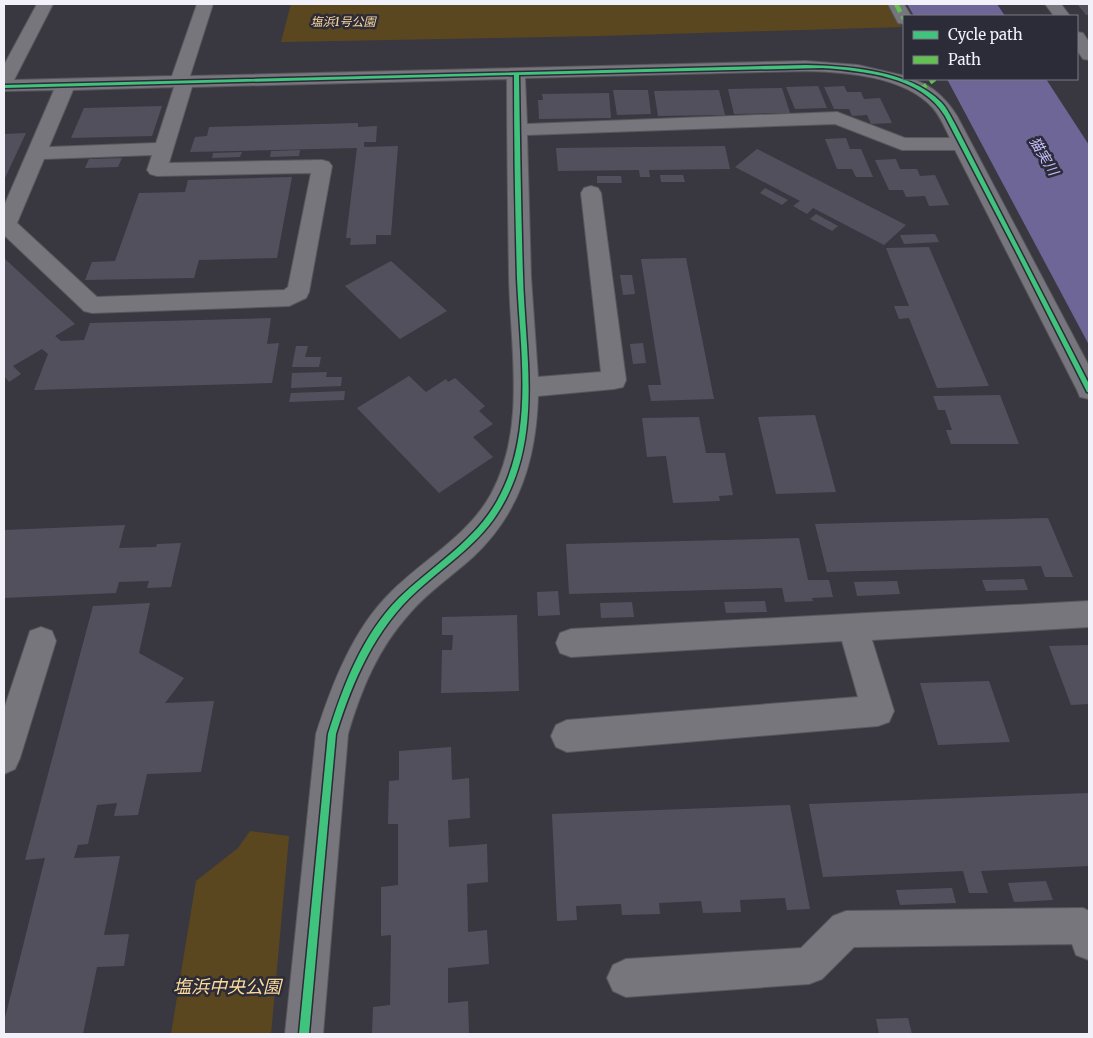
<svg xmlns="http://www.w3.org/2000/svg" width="1093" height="1038" viewBox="0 0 1093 1038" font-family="Merriweather,'Noto Sans JP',serif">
  <rect width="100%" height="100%" fill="#393840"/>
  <g fill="#5b471f">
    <polygon points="291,4 890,4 902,27 600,36 281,42"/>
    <polygon points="250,831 289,836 271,1034 171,1034 196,881 238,848"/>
  </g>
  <g fill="#6d6696">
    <polygon points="907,4 997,4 1005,16 914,16"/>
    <polygon points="947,79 1046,79 1089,145 1089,345"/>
  </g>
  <g fill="#52505d">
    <polygon points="1077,4 1089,4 1089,15 1086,15"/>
    <polygon points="818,86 827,108 795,109 786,87"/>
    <polygon points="844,86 847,92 861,92 864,99 880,98 892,123 871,124 867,115 852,116 849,109 834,109 824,87"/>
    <polygon points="782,88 790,113 734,114 728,89"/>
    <polygon points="613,90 648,90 651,114 617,115"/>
    <polygon points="719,90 725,115 658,116 654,91"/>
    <polygon points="609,93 611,118 539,119 538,100 543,100 542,94"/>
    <polygon points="162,106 152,136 71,138 84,108"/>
    <polygon points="358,123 358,127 377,126 376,142 364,142 364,147 398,146 391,235 376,235 376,244 350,245 351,238 346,238 357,148 190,152 195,137 207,136 209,127"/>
    <polygon points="26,133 4,180 4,134"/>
    <polygon points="846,138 850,149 861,149 873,177 856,177 852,169 837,169 825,139"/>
    <polygon points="725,146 730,169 649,170 650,177 640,177 639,170 558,171 556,148"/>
    <polygon points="757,149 906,225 884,245 813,208 807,214 793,206 800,201 735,167"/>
    <polygon points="300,150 299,156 270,157 271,151"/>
    <polygon points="242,152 240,157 212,158 213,153"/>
    <polygon points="122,158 118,167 85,168 89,159"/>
    <polygon points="896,159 900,169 917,169 920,176 935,175 949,205 929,206 925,196 906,197 903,190 889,190 875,160"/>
    <polygon points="660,175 683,175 685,182 661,182"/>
    <polygon points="597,176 621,176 622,183 597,183"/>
    <polygon points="292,177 277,258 199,260 194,278 85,280 92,262 115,261 139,193 185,192 188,180"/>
    <polygon points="765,188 788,200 782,205 760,193"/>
    <polygon points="816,214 838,226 832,231 810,219"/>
    <polygon points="935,234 939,242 904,244 900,235"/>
    <polygon points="929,247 989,386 937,388 909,318 899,319 894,306 909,306 886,248"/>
    <polygon points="4,258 75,324 55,336 61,341 84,340 90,323 271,318 267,344 279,343 272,383 34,390 48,354 42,349 13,366 21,374 9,382 4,376"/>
    <polygon points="686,258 714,399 651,401 648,385 661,385 641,259"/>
    <polygon points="391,261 447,311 400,339 345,286"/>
    <polygon points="620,275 632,275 635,294 623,295"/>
    <polygon points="643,343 646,363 633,364 630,344"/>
    <polygon points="296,346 308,346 305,357 321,357 319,367 292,367"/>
    <polygon points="327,372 326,377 342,377 341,386 291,388 292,373"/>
    <polygon points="409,376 426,392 446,379 448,382 455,378 485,406 479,411 493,424 473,437 493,457 439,493 357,408"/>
    <polygon points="345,391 344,400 289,402 291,393"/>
    <polygon points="1000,395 1019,444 951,444 946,430 952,430 945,410 938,410 933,396"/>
    <polygon points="815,415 836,492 776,494 758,417"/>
    <polygon points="699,417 706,453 725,453 733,495 719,496 720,501 673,503 666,456 647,457 642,418"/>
    <polygon points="1048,518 1073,577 1045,577 1041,566 827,572 815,524"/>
    <polygon points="125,525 119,548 156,547 157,544 181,543 171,587 147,588 149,581 119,582 116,593 4,598 4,530"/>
    <polygon points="799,538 808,580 829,580 833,597 812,598 813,601 785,602 782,588 569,594 566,544"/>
    <polygon points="1024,579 1028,590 986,591 982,580"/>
    <polygon points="897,581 900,594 857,596 854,582"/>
    <polygon points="558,591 560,615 538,616 537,592"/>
    <polygon points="765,601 767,612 726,613 724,602"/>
    <polygon points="632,602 634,617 601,618 600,603"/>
    <polygon points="150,603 139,653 184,678 165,703 214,701 201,772 147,774 138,815 114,816 117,803 97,805 88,844 78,845 74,858 120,856 104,935 129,934 124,966 97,967 83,1034 4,1034 4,1022 45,858 25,860 93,606"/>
    <polygon points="517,615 519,691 441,693 442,650 452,650 453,635 442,635 442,617"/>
    <polygon points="1089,645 1089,704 1071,705 1049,646"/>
    <polygon points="989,681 1010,742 938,745 920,683"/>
    <polygon points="451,747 452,780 469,778 470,818 448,820 449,847 487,844 488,882 467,884 468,932 487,930 489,964 448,968 448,1003 468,1001 469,1034 372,1034 373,1007 390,1005 391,935 381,936 381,887 398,885 398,824 388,824 389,781 399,780 399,751"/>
    <polygon points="1089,793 1089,866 981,871 988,893 969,893 963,871 823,877 809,804"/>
    <polygon points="790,805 810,909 787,910 785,898 740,900 741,912 703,913 701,901 659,903 660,914 622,915 621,904 576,906 577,920 557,921 552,814"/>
    <polygon points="1046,881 1053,900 1014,902 1008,883"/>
    <polygon points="952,888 956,903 900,905 896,890"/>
    <polygon points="908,1018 912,1034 879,1034 876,1019"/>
  </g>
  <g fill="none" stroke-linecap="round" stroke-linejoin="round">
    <defs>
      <g id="minor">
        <path d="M37 4H53L14 80 172 76 197 4H213L190 76 806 61 858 65 901 75 904 76V79C927 79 946 98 957 116L1089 366V399L1080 397 1077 390 955 150H902L835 124 527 135 531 277 538 377 601 372 581 193 584 188 591 186 598 188 601 193 626 380 623 387 614 389 538 396C536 459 520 513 473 557 452 576 428 592 410 613 378 648 361 690 348 734L323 1034H285L316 734C332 684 353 629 391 592 424 559 468 536 491 494 527 428 510 347 509 275 508 210 507 144 507 79L192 87 169 163 322 160 329 162 332 166 309 292 306 298 289 306 92 313 84 311 4 235V206L54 90 4 91V65ZM806 71C846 72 904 76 933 108 940 116 945 128 950 138H905L837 112 527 124 525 78ZM174 87 156 143 49 147 73 90ZM152 155 147 170 150 174 157 176 311 173 288 287 284 290 97 297 17 223 44 159Z"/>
        <polygon points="888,4 904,4 911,16 904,16 904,24 898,23"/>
        <polygon points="1045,4 1061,4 1070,16 1054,16"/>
        <polygon points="1077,32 1083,33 1089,42 1089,60 1083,59 1077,50"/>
        <polygon points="1089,601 1089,627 872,640 894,711 889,722 878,726 567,752 556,747 551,736 556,725 567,720 858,697 842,641 571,657 560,653 556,643 560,633 571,629"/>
        <polygon points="41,627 52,631 56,641 20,758 15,769 4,774 4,709 30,631"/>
        <polygon points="1083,908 1089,911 1089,960 1076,955 1072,944 854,947 822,979 809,984 626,997 613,991 607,978 613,965 626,959 801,948 833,916 846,911"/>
      </g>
    </defs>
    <use href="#minor" stroke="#58575d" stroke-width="2"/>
    <use href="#minor" fill="#76767c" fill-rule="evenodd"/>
    <g stroke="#63c152" stroke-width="4.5" stroke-dasharray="9 4.5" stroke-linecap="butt">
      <polyline points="896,4 904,19"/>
      <polyline points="919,90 935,79"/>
    </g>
    <defs>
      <path id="cycleway" d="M806 65C848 66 909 70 941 102 947 108 951 117 955 124L1089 384V393L1087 392 1086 390 1015 250 945 116C921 76 864 71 822 68L519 75C520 142 521 209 523 275 525 353 543 435 502 506 482 542 448 563 417 591 375 629 353 680 336 734L309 1034H299L328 734C343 686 362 635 399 598 432 566 474 542 497 501 535 433 520 352 517 278 515 211 514 143 514 75L4 88V85Z"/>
    </defs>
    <use href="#cycleway" stroke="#2c2b38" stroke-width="3"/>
    <use href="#cycleway" fill="#40c37c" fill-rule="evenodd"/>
  </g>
  <g text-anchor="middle" stroke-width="5" stroke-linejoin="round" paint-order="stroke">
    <g font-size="12" font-style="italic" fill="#fcda9b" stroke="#2c2b38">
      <text x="343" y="26">塩浜1号公園</text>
    </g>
    <g font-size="14" font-style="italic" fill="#c4befd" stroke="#2c2b38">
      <text transform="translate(1044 156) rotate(59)" y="5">猫実川</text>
    </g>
    <g font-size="18" font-style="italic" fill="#fcda9b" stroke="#2c2b38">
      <text x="227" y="993">塩浜中央公園</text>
    </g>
  </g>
  <rect width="1093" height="1038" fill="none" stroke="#f2f1fa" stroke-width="10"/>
  <rect x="903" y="15" width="175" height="65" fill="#2c2b38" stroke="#7b7a86"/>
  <rect x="913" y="31" width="25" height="8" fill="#40c37c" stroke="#7b7a86"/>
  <text x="948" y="40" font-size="15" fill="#f2f1fa">Cycle path</text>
  <rect x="913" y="56" width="25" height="8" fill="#63c152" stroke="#7b7a86"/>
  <text x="948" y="65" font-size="15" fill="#f2f1fa">Path</text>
</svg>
